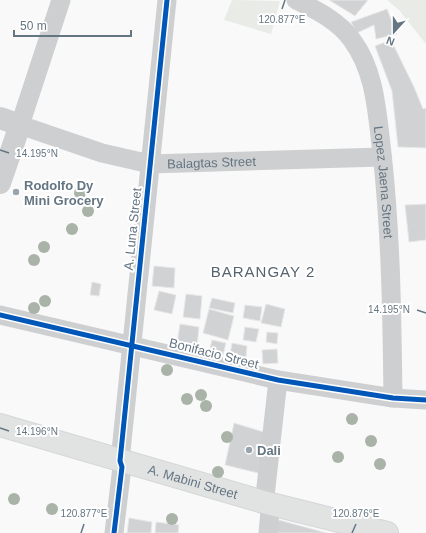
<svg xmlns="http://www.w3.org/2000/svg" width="426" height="533" viewBox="0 0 426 533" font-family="Helvetica,sans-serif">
  <rect width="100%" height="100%" fill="#f9f9f9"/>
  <g fill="#e8ebe6">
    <polygon points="232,0 280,1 271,34 224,20"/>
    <polygon points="387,0 426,0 426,44 399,10"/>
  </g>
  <g fill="#d0d2d3" stroke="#e8e8e8">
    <polygon points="329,0 368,0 355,16"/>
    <polygon points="387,9 397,34 376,39 374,25 357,33 351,22"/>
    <polygon points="391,40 414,87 423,109 426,108 426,148 398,147 392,91 375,46"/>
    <polygon points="426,204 426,240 409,242 405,205"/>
    <polygon points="154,266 175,268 174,288 152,286"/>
    <polygon points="92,282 101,284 99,296 90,295"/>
    <polygon points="159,291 176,295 172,314 154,310"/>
    <polygon points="186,294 202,296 200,319 183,317"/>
    <polygon points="212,298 235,303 233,313 209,308"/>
    <polygon points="266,304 285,309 281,327 261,323"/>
    <polygon points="245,305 262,307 260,321 243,318"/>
    <polygon points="209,309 234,316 228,340 203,333"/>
    <polygon points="180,324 199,327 197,346 177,344"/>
    <polygon points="245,327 259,329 256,342 243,340"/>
    <polygon points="267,332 278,333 277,344 266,342"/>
    <polygon points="212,340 226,343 223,355 209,352"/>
    <polygon points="232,343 247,346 246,357 230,355"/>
    <polygon points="277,349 278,363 263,364 262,350"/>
    <polygon points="234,423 267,433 262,474 225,465"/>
    <polygon points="129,518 152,522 151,533 127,533"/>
    <polygon points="275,519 327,533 273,533"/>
    <polygon points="156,522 179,525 178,533 155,533"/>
  </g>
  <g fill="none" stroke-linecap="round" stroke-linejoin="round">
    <defs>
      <g id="secondary">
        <path id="s3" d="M0 425 267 503 387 533"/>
      </g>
    </defs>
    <use href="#secondary" stroke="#d5d6d7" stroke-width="24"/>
    <g stroke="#cecfd0" stroke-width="19">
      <path id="s1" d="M61 0 20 125 102 153 150 164 382 157"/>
      <path id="s2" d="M296 0C316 10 339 21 352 40 376 72 377 115 382 153 391 235 392 316 393 398"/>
      <polyline points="0,315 278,380 393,398 426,400"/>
      <polyline points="114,533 122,467 120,461 167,0"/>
      <polyline points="268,533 270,511 265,496 278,380"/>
    </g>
    <polyline stroke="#cecfd0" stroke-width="22" points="0,118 20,125 0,183"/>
    <use href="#secondary" stroke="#e1e2e2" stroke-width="22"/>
    <defs>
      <g id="cycleway">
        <polyline points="0,315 278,380 393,398 426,400"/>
        <polyline points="114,533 122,467 120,461 167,0"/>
      </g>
    </defs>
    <use href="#cycleway" stroke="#fff" stroke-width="8"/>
    <use href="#cycleway" stroke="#0057b8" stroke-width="5"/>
  </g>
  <g fill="#a9b3a7">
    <circle cx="80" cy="193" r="6"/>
    <circle cx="88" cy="211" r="6"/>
    <circle cx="72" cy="229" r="6"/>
    <circle cx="44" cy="247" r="6"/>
    <circle cx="34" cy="260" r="6"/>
    <circle cx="45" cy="301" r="6"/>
    <circle cx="34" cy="308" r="6"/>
    <circle cx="167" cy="370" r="6"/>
    <circle cx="201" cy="395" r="6"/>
    <circle cx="187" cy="399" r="6"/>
    <circle cx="206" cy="406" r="6"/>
    <circle cx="352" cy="419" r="6"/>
    <circle cx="227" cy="437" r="6"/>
    <circle cx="371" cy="441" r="6"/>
    <circle cx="338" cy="457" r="6"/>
    <circle cx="380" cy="464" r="6"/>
    <circle cx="218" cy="472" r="6"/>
    <circle cx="14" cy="499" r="6"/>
    <circle cx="52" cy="509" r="6"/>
    <circle cx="172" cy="519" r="6"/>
  </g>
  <path fill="none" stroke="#657683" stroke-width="1.5" d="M282 9 285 0M0 150 9 153M417 310 426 313M0 428 9 431M81 533 84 524M352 533 356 524"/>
  <g fill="#99a4ac" stroke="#fff" stroke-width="1.5">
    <circle cx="16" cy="192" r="4"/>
    <circle cx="249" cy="450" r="4"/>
  </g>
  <g text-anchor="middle" stroke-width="4" stroke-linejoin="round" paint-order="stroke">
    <g font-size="13" fill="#657683" stroke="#fff">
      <text dy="5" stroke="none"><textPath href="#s1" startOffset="329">Balagtas Street</textPath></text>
      <text dy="5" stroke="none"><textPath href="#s2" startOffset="217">Lopez Jaena Street</textPath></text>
      <text transform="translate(132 229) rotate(-84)" y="5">A. Luna Street</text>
      <text transform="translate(214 353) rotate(14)" y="5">Bonifacio Street</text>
      <text dy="5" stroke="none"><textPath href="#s3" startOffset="201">A. Mabini Street</textPath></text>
    </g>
    <g font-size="13" font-weight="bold" fill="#657683" stroke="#fff" text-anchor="start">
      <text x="24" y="190">Rodolfo Dy<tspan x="24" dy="15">Mini Grocery</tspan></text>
      <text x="257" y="455">Dali</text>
    </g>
    <g font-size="15" letter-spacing="1" fill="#57646e" stroke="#fff">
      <text x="263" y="277">BARANGAY 2</text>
    </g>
  </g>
  <g font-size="10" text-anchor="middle" fill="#657683" stroke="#fff" stroke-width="4" stroke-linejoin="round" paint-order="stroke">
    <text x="282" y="23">120.877°E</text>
    <text x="37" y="157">14.195°N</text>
    <text x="389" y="313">14.195°N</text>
    <text x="37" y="435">14.196°N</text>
    <text x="84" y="517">120.877°E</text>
    <text x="356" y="517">120.876°E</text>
  </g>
  <g transform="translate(394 32) rotate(201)" stroke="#ffffff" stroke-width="3" paint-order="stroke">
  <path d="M0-3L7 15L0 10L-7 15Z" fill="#657683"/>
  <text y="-6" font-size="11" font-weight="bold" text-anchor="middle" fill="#657683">N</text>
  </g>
  <path d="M14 30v6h117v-6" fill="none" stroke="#657683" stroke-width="2"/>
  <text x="20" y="30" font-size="12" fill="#657683" stroke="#ffffff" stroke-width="3" paint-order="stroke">50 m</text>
</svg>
